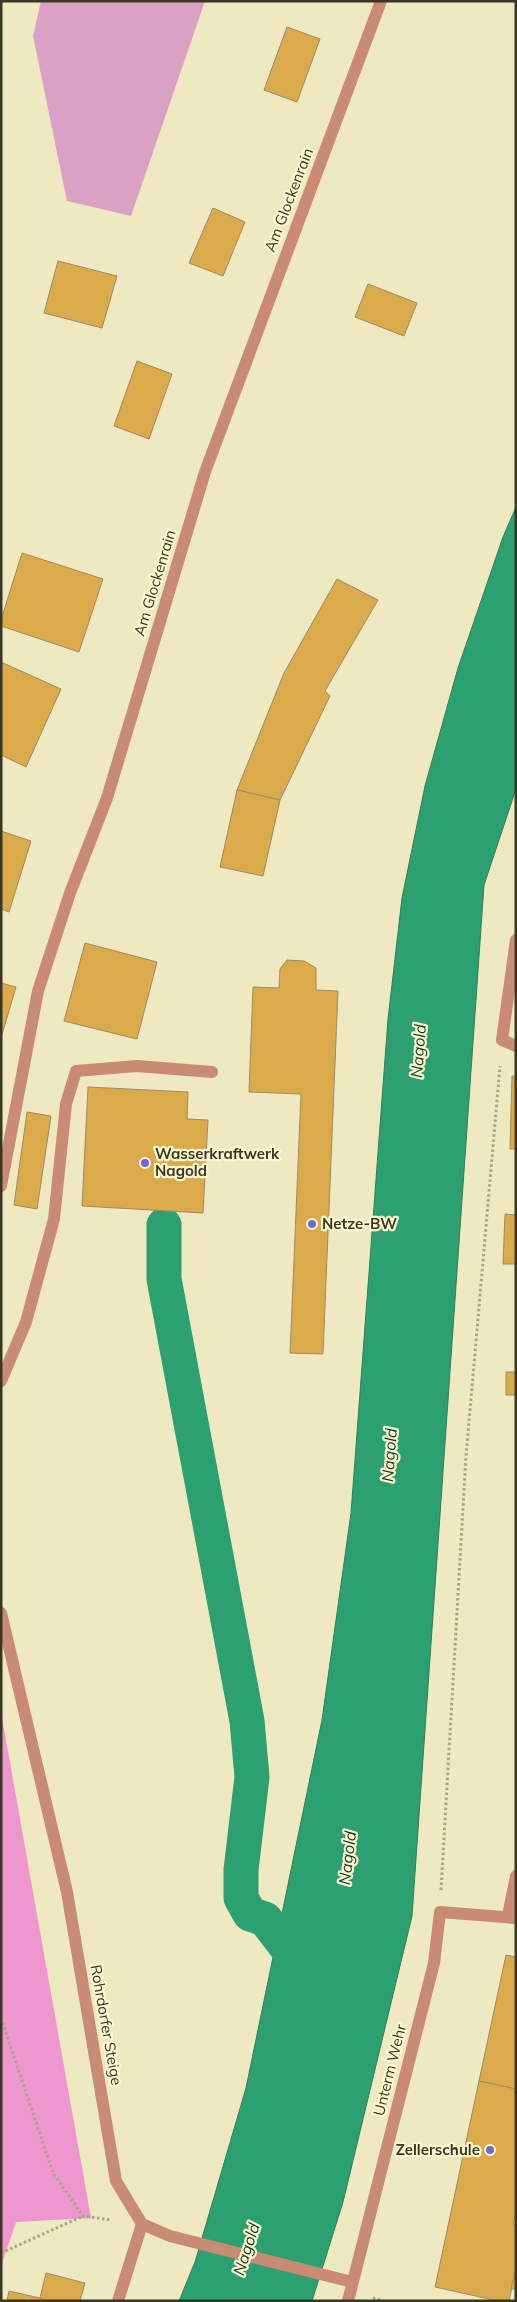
<svg xmlns="http://www.w3.org/2000/svg" width="517" height="2302" viewBox="0 0 517 2302" font-family="Mulish,sans-serif">
  <rect width="100%" height="100%" fill="#efe9c1"/>
  <polygon fill="#dba1c5" points="41,1 205,1 131,216 67,201 33,36"/>
  <polygon fill="#ee97cf" points="1,1712 91,2218 16,2222 1,2266"/>
  <polygon fill="#2ca071" stroke="#30805a" points="516,507 516,789 484,885 412,1916 343,2202 312,2301 179,2301 195,2262 246,2088 322,1720 351,1513 388,1019 402,898 425,786 458,668 503,537"/>
  <g fill="none" stroke-linecap="round" stroke-linejoin="round">
    <polyline stroke="#2ca071" stroke-width="35" points="164,1225 164,1279 247,1721 252,1777 241,1870 241,1898 250,1914 265,1919 308,1975"/>
  </g>
  <g fill="#dbaa4b" stroke="#9e8a69">
    <polygon points="287,27 320,39 297,102 264,90"/>
    <polygon points="213,208 245,222 223,276 189,263"/>
    <polygon points="58,261 117,276 102,328 44,313"/>
    <polygon points="368,284 417,303 404,336 355,317"/>
    <polygon points="137,361 172,374 149,439 114,426"/>
    <polygon points="22,553 103,579 79,652 1,626 1,620"/>
    <polygon points="337,579 378,600 325,691 330,696 280,800 237,790 284,673"/>
    <polygon points="1,662 61,689 26,767 1,755"/>
    <polygon points="237,790 280,800 263,876 220,867"/>
    <polygon points="1,831 31,841 9,912 1,909"/>
    <polygon points="85,943 157,962 137,1039 64,1021"/>
    <polygon points="287,960 304,961 316,968 316,990 338,991 323,1354 290,1353 301,1094 249,1092 253,987 279,988 280,969"/>
    <polygon points="1,983 16,987 1,1038"/>
    <polygon points="512,1076 516,1076 516,1149 510,1149"/>
    <polygon points="88,1087 188,1092 187,1119 208,1120 203,1213 82,1206"/>
    <polygon points="27,1112 51,1116 37,1209 14,1205"/>
    <polygon points="505,1214 516,1215 516,1264 503,1264"/>
    <rect x="506" y="1372" width="10" height="23"/>
    <polygon points="506,1955 516,1957 516,2089 479,2081"/>
    <polygon points="479,2081 516,2089 516,2211 513,2225 516,2225 516,2268 509,2301 498,2301 435,2287"/>
    <polygon points="516,2268 516,2289 511,2289"/>
    <polygon points="46,2273 85,2283 80,2301 50,2301 40,2298"/>
    <polygon points="9,2291 40,2298 50,2301 7,2301"/>
  </g>
  <g fill="none" stroke-linecap="round" stroke-linejoin="round">
    <g stroke="#a9a486" stroke-width="3" stroke-dasharray="2.5 2.5" stroke-linecap="butt">
      <polyline points="441,1890 466,1456 500,1066"/>
      <polyline points="1,2018 53,2173 83,2216 111,2220"/>
      <polyline points="1,2253 83,2216"/>
      <polyline points="373,2298 384,2301"/>
    </g>
    <polyline stroke="#c98b74" stroke-width="12" points="1,1381 26,1322 54,1219 66,1104 76,1071 137,1066 212,1072"/>
    <g stroke="#c98b74" stroke-width="12">
      <polyline points="516,940 502,1040 516,1046"/>
      <polyline points="1,1186 38,991 70,893 107,798 205,472 381,1"/>
      <polyline points="1,1613 67,1892 116,2181 142,2224 170,2236 352,2282"/>
      <polyline points="508,1916 516,1876"/>
      <polyline points="118,2301 142,2224"/>
      <polyline points="348,2301 434,1963 440,1912 516,1918"/>
    </g>
  </g>
  <g fill="#6e68e2" stroke="#fcf7ce" stroke-width="2">
    <circle cx="145" cy="1163" r="5"/>
    <circle cx="312" cy="1224" r="5"/>
    <circle cx="490" cy="2150" r="5"/>
  </g>
  <g text-anchor="middle" stroke-width="4.5" stroke-linejoin="round" paint-order="stroke">
    <g font-size="15" fill="#383626" stroke="#fcf7ce">
      <text transform="translate(289 200) rotate(-69)" y="5">Am Glockenrain</text>
      <text transform="translate(155 583) rotate(-73)" y="5">Am Glockenrain</text>
      <text transform="translate(106 2025) rotate(80)" y="5">Rohrdorfer Steige</text>
      <text transform="translate(390 2070) rotate(-76)" y="5">Unterm Wehr</text>
    </g>
    <g font-size="15" font-weight="bold" fill="#383626" stroke="#fcf7ce" text-anchor="start">
      <text x="155" y="1159">Wasserkraftwerk<tspan x="155" dy="17">Nagold</tspan></text>
      <text x="322" y="1229">Netze-BW</text>
      <text x="480" y="2155" text-anchor="end">Zellerschule</text>
    </g>
    <g font-size="16" font-style="italic" fill="#0b3b28" stroke="#fcf7ce">
      <text transform="translate(418 1051) rotate(-86)" y="6">Nagold</text>
      <text transform="translate(389 1455) rotate(-86)" y="6">Nagold</text>
      <text transform="translate(347 1858) rotate(-83)" y="6">Nagold</text>
      <text transform="translate(246 2249) rotate(-72)" y="6">Nagold</text>
    </g>
  </g>
  <rect width="517" height="2302" fill="none" stroke="#383626" stroke-width="5"/>
</svg>
